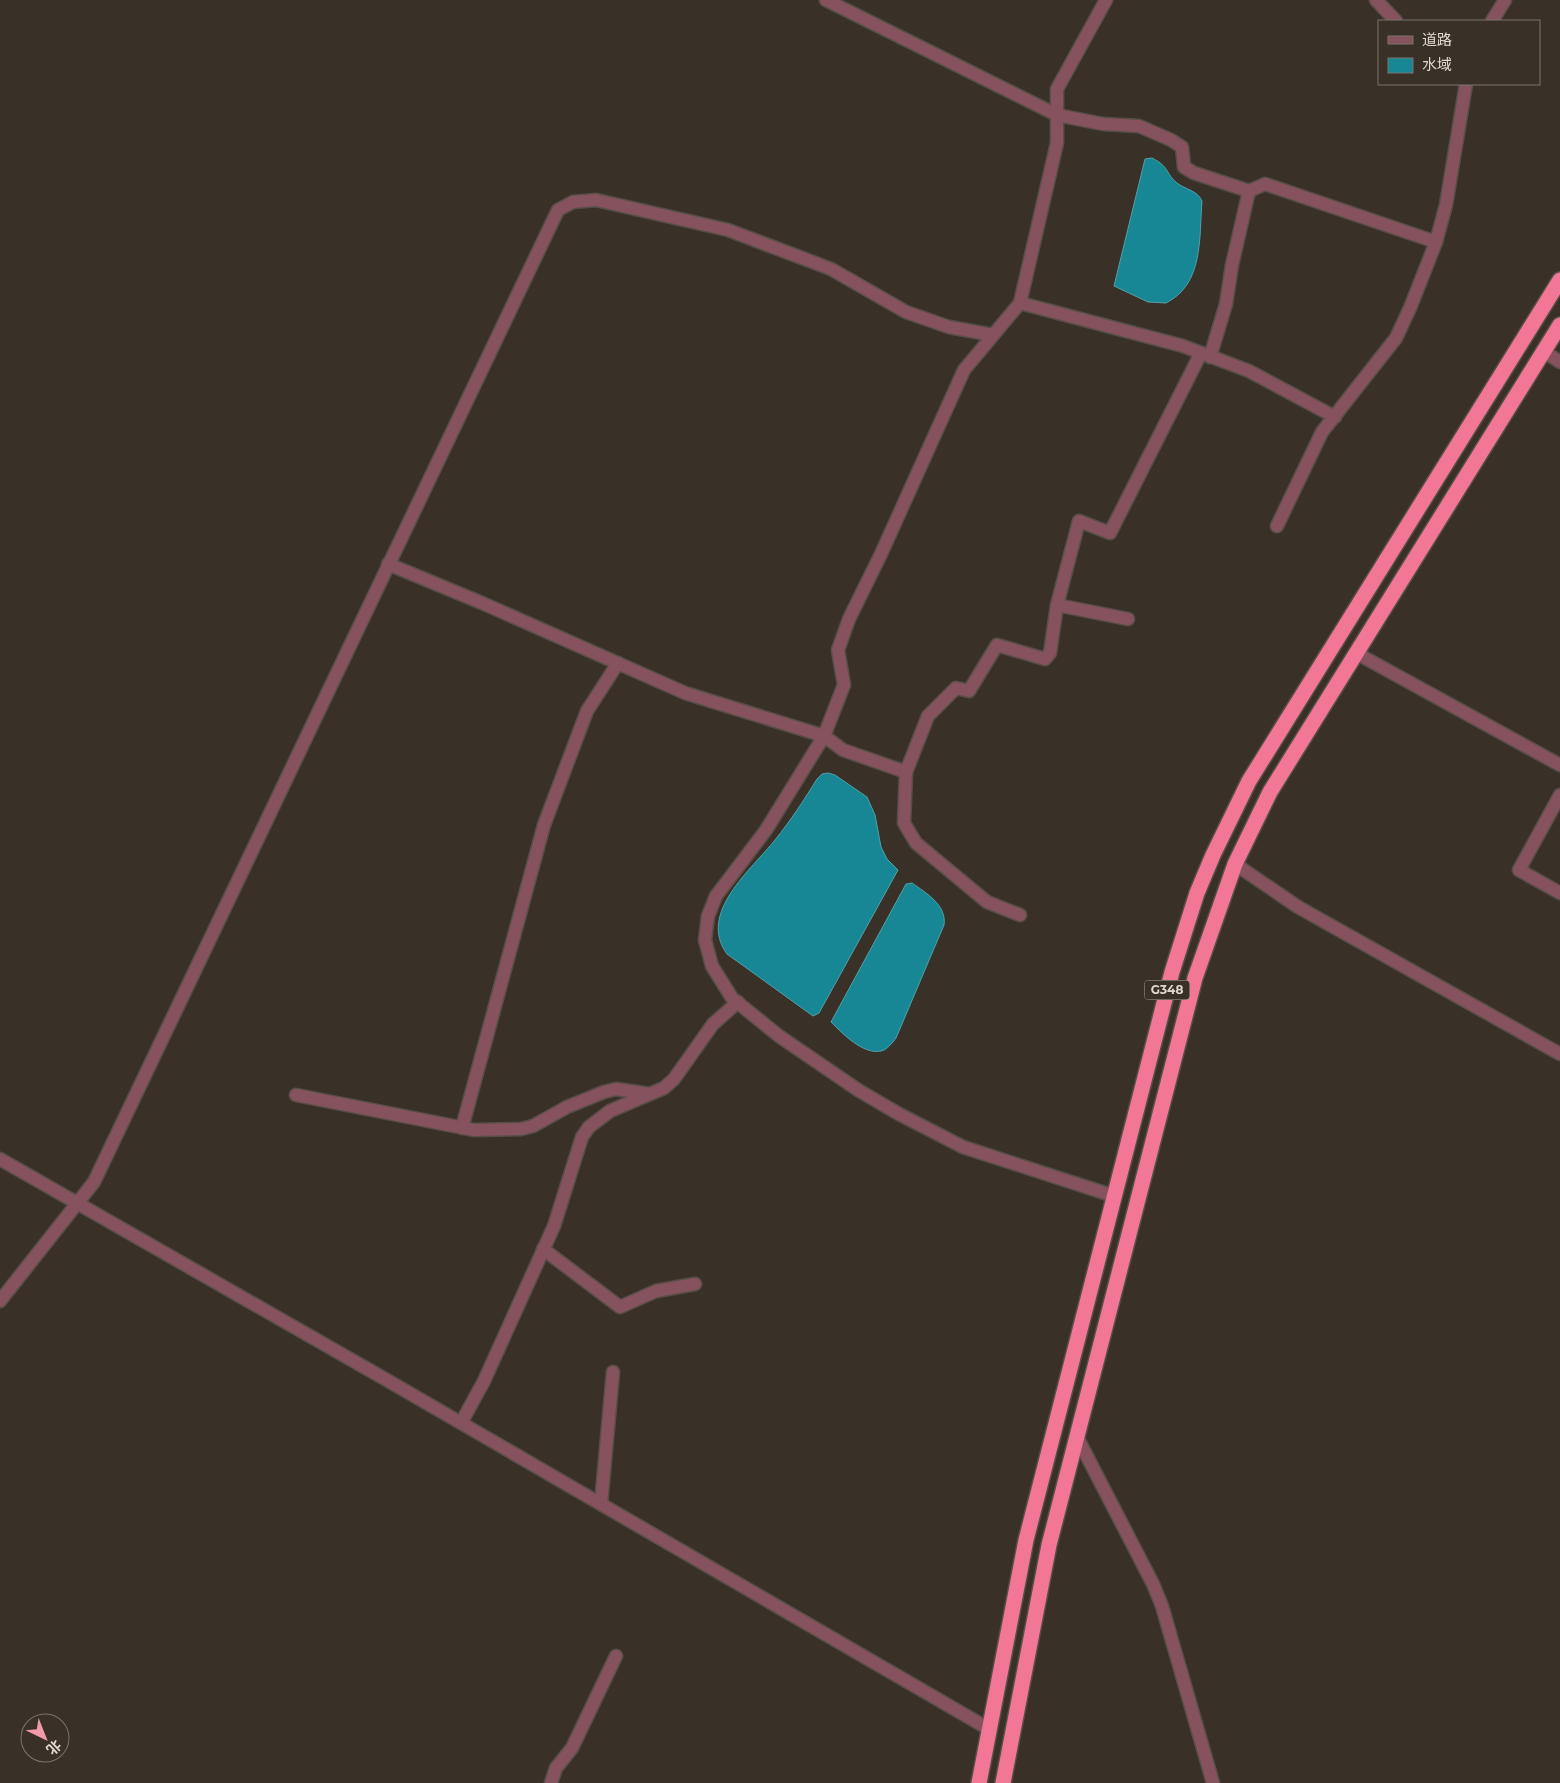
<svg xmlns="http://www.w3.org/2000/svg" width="1560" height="1783" viewBox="0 0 1560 1783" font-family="Montserrat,'Noto Sans SC',sans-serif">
  <rect width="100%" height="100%" fill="#393128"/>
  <g fill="#178796" stroke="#53a0a8">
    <path d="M1152 158C1170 167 1165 173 1177 183 1186 190 1197 190 1202 201 1199 237 1204 284 1166 303L1148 302 1114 286 1145 159Z"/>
    <path d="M828 773 835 775 867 797 875 815 881 847 887 859 898 870 819 1013 813 1016 727 954C697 913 752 869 775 840 791 820 804 800 817 779L822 774Z"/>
    <path d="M912 883C926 893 947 905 944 925L896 1038C892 1043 887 1050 881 1051 863 1055 842 1033 831 1022L906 884Z"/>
  </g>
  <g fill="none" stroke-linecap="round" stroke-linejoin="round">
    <defs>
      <g id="minor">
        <polyline points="826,0 1057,115 1103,124 1139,126 1171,140 1182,147 1184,167 1194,173 1249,191 1265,184 1436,242"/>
        <polyline points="1106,0 1057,89 1057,143 1020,303 964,370 881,554 849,619 838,650 844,685 824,736 766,830 716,896 708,916 705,940 712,966 732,998 779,1036 858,1090 899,1114 963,1147 1114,1196"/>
        <polyline points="1376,0 1396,21"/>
        <polyline points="1492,21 1505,0"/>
        <polyline points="1020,303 1183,346 1249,371 1335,417"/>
        <polyline points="1543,351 1560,362"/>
        <polyline points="1210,357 1226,304 1232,265 1249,191"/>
        <polyline points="1277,526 1322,432 1396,338 1410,308 1436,242 1446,205 1466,84"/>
        <polyline points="388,564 482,603 685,693 824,736 843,750 906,772 904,823 916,843 987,902 1020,915"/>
        <polyline points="1057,605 1128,619"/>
        <polyline points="1356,653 1560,765"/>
        <polyline points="906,772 928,716 956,688 969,691 997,645 1045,659 1050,653 1057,605 1079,521 1110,533 1201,353"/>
        <polyline points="1560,795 1519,870 1560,893"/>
        <polyline points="1235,864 1298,907 1560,1054"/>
        <polyline points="296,1095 474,1130 521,1129 533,1126 567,1107 604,1092 616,1089 650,1094"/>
        <polyline points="462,1128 544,825 587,711 618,663"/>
        <polyline points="0,1159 385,1379 989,1729"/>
        <polyline points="543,1249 620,1307 656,1291 695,1284"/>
        <polyline points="0,1301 94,1182 558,210 573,202 596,200 728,230 831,269 906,312 949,327 993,335"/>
        <polyline points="461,1423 484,1381 554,1226 582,1137 589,1127 610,1111 664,1088 674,1079 713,1024 738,1002"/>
        <polyline points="1077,1437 1153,1584 1162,1606 1213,1783"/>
        <polyline points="601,1504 613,1372"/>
        <polyline points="551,1783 556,1768 572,1748 616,1656"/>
      </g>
      <g id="highway">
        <polyline points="979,1783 1026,1540 1172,972 1197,893 1213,855 1249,781 1560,280"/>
        <polyline points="1003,1783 1049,1545 1195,978 1235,864 1270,792 1560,325"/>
      </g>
    </defs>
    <use href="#minor" stroke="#574f47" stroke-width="15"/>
    <use href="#highway" stroke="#574f47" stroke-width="18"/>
    <use href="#minor" stroke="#85525e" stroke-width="12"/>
    <use href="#highway" stroke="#f27797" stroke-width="15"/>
  </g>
  <g text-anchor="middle" stroke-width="4.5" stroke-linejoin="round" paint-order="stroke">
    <rect fill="#393128" stroke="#aca7a0" stroke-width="1" x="1144.5" y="980.5" width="45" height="19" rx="4"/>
    <g font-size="12" font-weight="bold" fill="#ded9d3">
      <text x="1167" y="994">G348</text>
    </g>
  </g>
  <rect x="1378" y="20" width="162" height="65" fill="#393128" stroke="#7b746c"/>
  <rect x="1388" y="36" width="25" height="8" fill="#85525e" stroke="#7b746c"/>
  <text x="1422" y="45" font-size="15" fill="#ded9d3">道路</text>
  <rect x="1388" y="58" width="25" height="15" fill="#178796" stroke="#7b746c"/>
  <text x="1422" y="70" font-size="15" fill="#ded9d3">水域</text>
  <g transform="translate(45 1738) rotate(137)"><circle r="24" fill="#393128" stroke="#7b746c"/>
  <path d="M0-4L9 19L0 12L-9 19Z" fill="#f39aaa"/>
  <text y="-8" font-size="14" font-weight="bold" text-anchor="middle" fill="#ded9d3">北</text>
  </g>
</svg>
